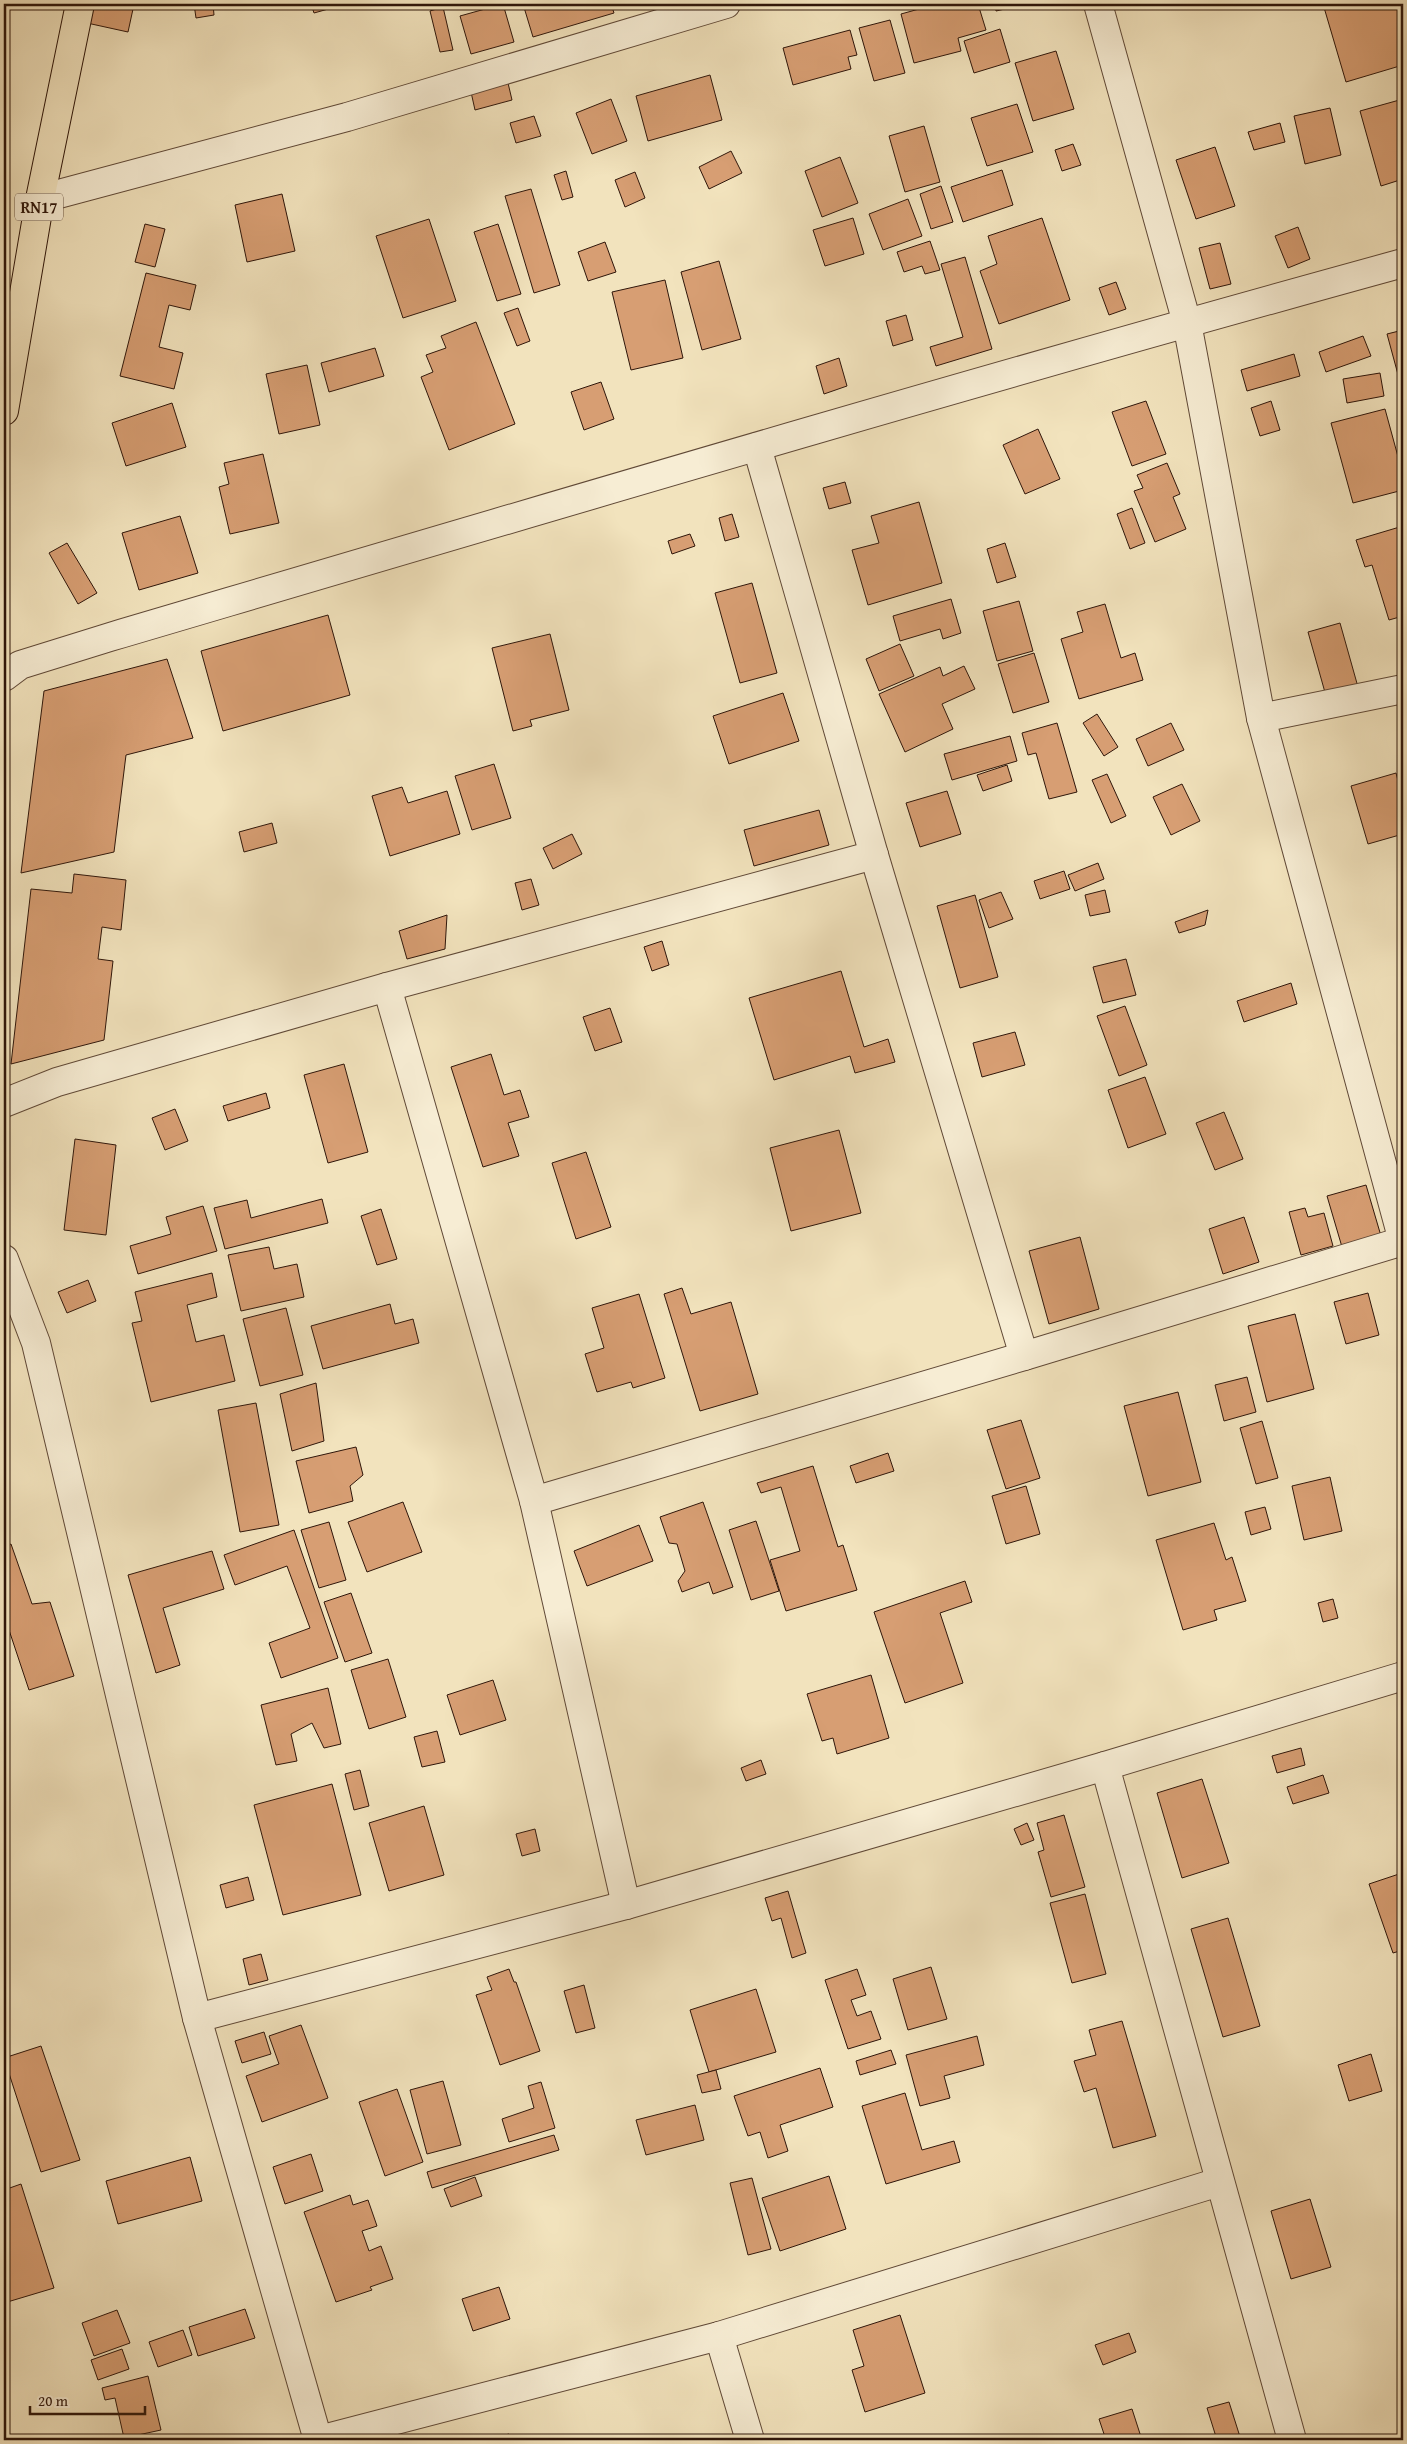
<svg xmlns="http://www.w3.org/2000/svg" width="1407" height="2444" viewBox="0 0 1407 2444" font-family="'Gentium Book Plus',serif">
  <rect width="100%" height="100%" fill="#f2e3bd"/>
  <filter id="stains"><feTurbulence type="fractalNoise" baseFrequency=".004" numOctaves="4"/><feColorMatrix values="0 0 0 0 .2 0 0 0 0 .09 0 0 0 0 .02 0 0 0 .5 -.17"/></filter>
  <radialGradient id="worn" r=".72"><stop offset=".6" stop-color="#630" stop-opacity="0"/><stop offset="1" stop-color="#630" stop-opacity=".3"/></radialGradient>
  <g fill="#d79e73" stroke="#2f160a">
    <polygon points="91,4 109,4 133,9 128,32 87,23"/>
    <polygon points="194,4 213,4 214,15 196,18"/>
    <polygon points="311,4 346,4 314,13"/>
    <polygon points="503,4 514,42 471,54 460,16"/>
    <polygon points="523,4 611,4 614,13 533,37"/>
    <polygon points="937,4 978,4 986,30 958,38 961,51 914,63 901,14"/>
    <polygon points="995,4 1027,4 996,11"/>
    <polygon points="1323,4 1396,4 1403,30 1403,65 1346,82"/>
    <polygon points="443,7 453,50 440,52 430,11"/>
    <polygon points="890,20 905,73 874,81 859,28"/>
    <polygon points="1000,29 1010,62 974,73 964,41"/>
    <polygon points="850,30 857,55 848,57 851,69 793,85 783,48"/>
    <polygon points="1056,51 1074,109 1033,121 1015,63"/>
    <polygon points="710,75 722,120 648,141 636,96"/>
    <polygon points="508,83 512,100 475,110 471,92"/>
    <polygon points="611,99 627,141 592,154 576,113"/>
    <polygon points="1403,99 1403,179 1381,186 1360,111"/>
    <polygon points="1017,104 1033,152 987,166 971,118"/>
    <polygon points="1330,108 1341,155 1305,164 1294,116"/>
    <polygon points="534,116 541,136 516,143 510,123"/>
    <polygon points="1280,123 1285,142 1254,150 1248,132"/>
    <polygon points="924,126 940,182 905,192 889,136"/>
    <polygon points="1073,144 1081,165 1062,171 1055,150"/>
    <polygon points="1215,147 1235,206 1196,219 1176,160"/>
    <polygon points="731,151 742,173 709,189 699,167"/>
    <polygon points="840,157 858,203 822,217 805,171"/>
    <polygon points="1002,170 1013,205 963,222 951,187"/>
    <polygon points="566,171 573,197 562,200 554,175"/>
    <polygon points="635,172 645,198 625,207 615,180"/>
    <polygon points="941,186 953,222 931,229 920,194"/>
    <polygon points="531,189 560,285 534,293 505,196"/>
    <polygon points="282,194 295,251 247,262 235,205"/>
    <polygon points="908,199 922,236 883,250 869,214"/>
    <polygon points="853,218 864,254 825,266 813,230"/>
    <polygon points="1042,218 1070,300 999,324 980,271 997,264 988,236"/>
    <polygon points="429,219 456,301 403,318 376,236"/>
    <polygon points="145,224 165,229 155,267 135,262"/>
    <polygon points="498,224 521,294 497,301 474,232"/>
    <polygon points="1298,227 1310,259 1288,268 1275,236"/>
    <polygon points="930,241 940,270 925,274 922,266 904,272 897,252"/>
    <polygon points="605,242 616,272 588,281 578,252"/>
    <polygon points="1220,243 1231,284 1210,289 1199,248"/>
    <polygon points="965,257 992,349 936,366 930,347 963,337 941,264"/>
    <polygon points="719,261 741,339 702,350 681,272"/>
    <polygon points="146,273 196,285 190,310 169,305 159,347 183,353 174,389 120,376"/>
    <polygon points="665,280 683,358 631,370 612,292"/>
    <polygon points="1116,282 1126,309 1109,315 1099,288"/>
    <polygon points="518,308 530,341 517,346 504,313"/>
    <polygon points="906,315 913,340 893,346 886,321"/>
    <polygon points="476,322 515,424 449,450 421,377 433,372 426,355 446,348 441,336"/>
    <polygon points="1403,330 1403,393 1387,334"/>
    <polygon points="1363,336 1371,356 1326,372 1319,352"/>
    <polygon points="375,348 384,376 329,392 321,363"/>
    <polygon points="1294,354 1300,376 1247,391 1241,370"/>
    <polygon points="839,358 847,386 824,394 816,366"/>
    <polygon points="307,365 320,425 279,434 266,374"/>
    <polygon points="1380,373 1384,396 1347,403 1343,379"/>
    <polygon points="601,382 614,419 584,430 571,392"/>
    <polygon points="1146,401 1166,454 1132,466 1112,412"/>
    <polygon points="1271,401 1280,430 1260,436 1251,408"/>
    <polygon points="172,403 186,447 126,466 112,423"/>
    <polygon points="1385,409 1403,475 1403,490 1353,503 1331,423"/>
    <polygon points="1038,429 1060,479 1025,494 1003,445"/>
    <polygon points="263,454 279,523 230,534 219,487 229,484 224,463"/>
    <polygon points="1167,463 1180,494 1173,497 1186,529 1155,542 1134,491 1143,488 1137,475"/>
    <polygon points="845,482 851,503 829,509 823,488"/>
    <polygon points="919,502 942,583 868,605 852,550 879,543 871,516"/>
    <polygon points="1132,508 1145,543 1130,549 1117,514"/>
    <polygon points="732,514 739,537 725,541 719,518"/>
    <polygon points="180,516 198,573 139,590 122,533"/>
    <polygon points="1403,526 1403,616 1389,620 1372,565 1365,567 1356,540"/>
    <polygon points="690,534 695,546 672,554 668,541"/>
    <polygon points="67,543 97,593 78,604 49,553"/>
    <polygon points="1005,543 1016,577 997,583 987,549"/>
    <polygon points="752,583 777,673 740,683 715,593"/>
    <polygon points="951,599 961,633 943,639 940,629 900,641 893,616"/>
    <polygon points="1019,601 1033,651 997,661 983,611"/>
    <polygon points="1105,604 1121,658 1135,653 1143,680 1079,699 1061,639 1083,632 1077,612"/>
    <polygon points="328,615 350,695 223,731 201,651"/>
    <polygon points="1340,623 1358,687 1326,696 1308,632"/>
    <polygon points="550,634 569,710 530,720 532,726 513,731 492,648"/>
    <polygon points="900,644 914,676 879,691 866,659"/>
    <polygon points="1034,653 1049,702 1013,713 998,664"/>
    <polygon points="167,659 193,738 126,755 114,852 21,873 44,691"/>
    <polygon points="964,666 975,689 942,704 953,729 905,752 879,694 940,667 943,676"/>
    <polygon points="783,693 799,741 729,764 713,716"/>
    <polygon points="1097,714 1118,747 1104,756 1083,723"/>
    <polygon points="1057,723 1077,792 1049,799 1036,753 1028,755 1022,733"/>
    <polygon points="1171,723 1184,750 1148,766 1136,739"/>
    <polygon points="1010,736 1017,761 952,780 944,754"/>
    <polygon points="494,764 511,818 472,830 455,776"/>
    <polygon points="1007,765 1012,781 983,791 977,775"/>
    <polygon points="1396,773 1403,800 1403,834 1368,844 1351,786"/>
    <polygon points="1107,774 1126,816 1111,823 1092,780"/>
    <polygon points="1182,784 1200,821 1171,835 1153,797"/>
    <polygon points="402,787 408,803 447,791 460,834 390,856 372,796"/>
    <polygon points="947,791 961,834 920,847 906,803"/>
    <polygon points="819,810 829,845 754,866 744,830"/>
    <polygon points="272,823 277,843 244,852 239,832"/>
    <polygon points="572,834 582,854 553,869 543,848"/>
    <polygon points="1098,863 1104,879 1075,891 1068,875"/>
    <polygon points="1064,871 1070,889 1040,899 1034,881"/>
    <polygon points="74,874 126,880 121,930 102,927 98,959 113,961 104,1040 11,1064 31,889 72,893"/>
    <polygon points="531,879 539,905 522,910 515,883"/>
    <polygon points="1105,890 1110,912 1090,916 1085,895"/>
    <polygon points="1001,892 1013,919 989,928 979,900"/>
    <polygon points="975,895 998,977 960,988 937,906"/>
    <polygon points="1208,910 1205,925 1179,933 1175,922"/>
    <polygon points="447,915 445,949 407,959 399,931"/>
    <polygon points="662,941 669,965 652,971 644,947"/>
    <polygon points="1126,959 1136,995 1103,1003 1093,967"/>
    <polygon points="1403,966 1403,983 1398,968"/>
    <polygon points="841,971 864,1047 888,1039 895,1062 855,1073 850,1056 774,1080 749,998"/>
    <polygon points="1291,983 1297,1004 1244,1022 1237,1001"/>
    <polygon points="1125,1006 1147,1065 1119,1076 1097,1016"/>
    <polygon points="610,1008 622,1042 595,1051 583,1017"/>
    <polygon points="1015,1032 1025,1065 982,1077 973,1043"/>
    <polygon points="491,1054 504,1095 520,1090 529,1117 508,1123 519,1156 483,1167 451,1067"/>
    <polygon points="344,1064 368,1152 328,1163 304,1075"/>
    <polygon points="1145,1077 1166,1134 1128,1148 1108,1090"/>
    <polygon points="266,1093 270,1108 228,1121 223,1106"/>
    <polygon points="175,1109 188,1141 165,1150 152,1118"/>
    <polygon points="1224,1112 1243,1159 1215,1170 1196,1123"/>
    <polygon points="839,1130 861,1213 791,1231 770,1148"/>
    <polygon points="75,1139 116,1145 106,1235 64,1230"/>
    <polygon points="586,1152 611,1227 576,1239 552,1163"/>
    <polygon points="1366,1185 1381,1236 1342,1247 1327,1196"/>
    <polygon points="322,1199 328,1223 225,1249 214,1208 247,1200 251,1218"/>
    <polygon points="203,1206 217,1251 138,1274 130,1246 171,1234 166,1217"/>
    <polygon points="1305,1208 1308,1217 1324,1213 1333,1246 1301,1255 1289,1212"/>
    <polygon points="381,1209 397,1259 377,1265 361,1216"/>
    <polygon points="1244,1217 1259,1262 1223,1274 1209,1229"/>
    <polygon points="1080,1237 1099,1309 1049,1324 1029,1251"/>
    <polygon points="269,1247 274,1269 297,1264 304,1297 241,1311 228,1255"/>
    <polygon points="212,1273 217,1297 187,1305 196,1342 224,1335 235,1381 151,1402 132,1323 142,1321 135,1292"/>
    <polygon points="88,1280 96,1301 67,1313 58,1292"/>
    <polygon points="682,1288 691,1314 731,1302 758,1394 700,1411 664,1294"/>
    <polygon points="1368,1293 1379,1335 1346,1344 1334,1302"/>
    <polygon points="639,1294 665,1378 633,1388 631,1382 597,1392 585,1354 604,1348 592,1308"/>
    <polygon points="390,1304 395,1324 413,1319 419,1343 323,1369 311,1326"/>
    <polygon points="286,1308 303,1375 260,1386 243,1319"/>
    <polygon points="1295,1314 1314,1389 1267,1402 1248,1326"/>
    <polygon points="1247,1377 1256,1412 1224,1421 1215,1385"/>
    <polygon points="316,1383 324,1441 292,1451 280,1394"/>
    <polygon points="1178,1392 1201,1482 1148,1496 1124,1406"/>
    <polygon points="256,1403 279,1525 240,1532 218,1410"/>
    <polygon points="1021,1420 1040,1478 1006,1489 987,1430"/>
    <polygon points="1262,1421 1278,1478 1256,1484 1240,1428"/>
    <polygon points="356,1447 363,1475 350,1486 353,1501 309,1513 296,1461"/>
    <polygon points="888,1453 894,1471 856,1483 850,1466"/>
    <polygon points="813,1466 838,1547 843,1545 857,1590 786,1611 770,1560 800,1551 781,1487 761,1493 757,1483"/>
    <polygon points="1330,1477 1342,1531 1304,1540 1292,1486"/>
    <polygon points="1026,1486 1040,1534 1006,1544 992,1496"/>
    <polygon points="403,1502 422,1552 367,1572 348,1522"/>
    <polygon points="703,1502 733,1587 713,1594 709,1582 682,1592 678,1581 685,1571 677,1544 669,1543 660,1517"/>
    <polygon points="1265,1507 1271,1529 1251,1535 1245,1512"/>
    <polygon points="756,1521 779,1591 751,1600 729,1530"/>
    <polygon points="329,1522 346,1580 319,1588 301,1530"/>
    <polygon points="1214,1523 1226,1560 1232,1557 1246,1601 1214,1610 1217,1620 1183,1630 1156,1540"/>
    <polygon points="639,1525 653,1561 587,1586 574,1551"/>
    <polygon points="294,1530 338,1658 281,1678 269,1643 310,1628 287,1566 235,1585 224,1555"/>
    <polygon points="11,1544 32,1604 50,1602 74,1676 29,1690 4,1615 4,1547"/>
    <polygon points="212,1551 224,1589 163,1608 180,1665 156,1673 128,1575"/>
    <polygon points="965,1581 972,1602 940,1613 963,1683 905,1703 874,1612"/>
    <polygon points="351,1593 372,1653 345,1662 324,1602"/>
    <polygon points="1333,1599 1338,1618 1323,1622 1318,1603"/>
    <polygon points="388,1659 406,1717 369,1729 351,1670"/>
    <polygon points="871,1675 889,1738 837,1754 833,1738 822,1741 807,1694"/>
    <polygon points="493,1680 506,1720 460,1735 447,1695"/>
    <polygon points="328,1688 341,1744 324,1748 312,1723 291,1734 297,1761 276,1765 261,1705"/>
    <polygon points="437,1731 445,1762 422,1767 414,1737"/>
    <polygon points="1301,1748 1305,1765 1277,1773 1272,1756"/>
    <polygon points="761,1760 766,1774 746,1781 741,1768"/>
    <polygon points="360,1770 369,1806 354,1810 345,1774"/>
    <polygon points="1323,1775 1329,1793 1293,1804 1287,1787"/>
    <polygon points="1202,1779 1229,1863 1182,1878 1157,1793"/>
    <polygon points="332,1784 361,1895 283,1915 254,1805"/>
    <polygon points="424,1806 444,1875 389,1891 369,1823"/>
    <polygon points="1064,1815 1085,1887 1051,1897 1038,1852 1044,1850 1037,1823"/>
    <polygon points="1027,1823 1034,1840 1021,1845 1014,1829"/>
    <polygon points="535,1829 540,1851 522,1856 516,1834"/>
    <polygon points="1399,1874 1403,1885 1403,1950 1393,1953 1369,1884"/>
    <polygon points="248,1877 254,1900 226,1908 220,1885"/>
    <polygon points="788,1891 806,1953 792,1958 781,1918 772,1921 765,1898"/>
    <polygon points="1085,1894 1106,1974 1072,1983 1050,1903"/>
    <polygon points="1228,1918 1260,2026 1223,2037 1191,1929"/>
    <polygon points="261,1954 268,1980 249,1985 243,1959"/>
    <polygon points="931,1967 947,2019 908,2030 893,1979"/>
    <polygon points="509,1969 514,1982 516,1982 540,2051 500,2065 476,1995 492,1990 487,1977"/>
    <polygon points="857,1969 866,1995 851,2000 857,2016 871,2011 881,2039 848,2049 825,1980"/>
    <polygon points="584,1985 595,2028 576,2033 564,1991"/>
    <polygon points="756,1989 776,2052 709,2072 690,2010"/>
    <polygon points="1122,2021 1156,2136 1113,2148 1096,2088 1084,2092 1074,2061 1096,2055 1089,2030"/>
    <polygon points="301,2025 328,2098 262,2122 246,2076 279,2064 269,2036"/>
    <polygon points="264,2032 271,2054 242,2063 235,2041"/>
    <polygon points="977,2036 984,2065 944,2076 950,2098 920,2106 906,2055"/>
    <polygon points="41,2046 80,2160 41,2172 4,2058"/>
    <polygon points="891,2050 896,2064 860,2075 856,2061"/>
    <polygon points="1371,2054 1382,2091 1349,2101 1338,2065"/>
    <polygon points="820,2068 833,2107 780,2125 788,2151 768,2158 760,2132 748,2136 734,2096"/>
    <polygon points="716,2070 721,2089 702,2093 697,2075"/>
    <polygon points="443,2081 461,2145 427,2154 410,2090"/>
    <polygon points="541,2082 555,2128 509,2142 502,2119 534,2108 528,2086"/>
    <polygon points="397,2089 423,2162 385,2176 359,2102"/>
    <polygon points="905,2093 922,2150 954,2141 960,2162 886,2184 862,2106"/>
    <polygon points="695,2105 704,2140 646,2155 636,2120"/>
    <polygon points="554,2135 559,2150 432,2188 427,2172"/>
    <polygon points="311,2154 323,2191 285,2204 273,2167"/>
    <polygon points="190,2157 202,2201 118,2224 106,2181"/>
    <polygon points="829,2176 846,2229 780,2251 762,2198"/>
    <polygon points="475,2177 482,2196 451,2207 444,2189"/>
    <polygon points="752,2178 771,2249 748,2255 730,2183"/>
    <polygon points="21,2184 54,2288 4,2303 4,2190"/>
    <polygon points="350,2195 353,2205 368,2200 377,2226 362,2231 369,2251 381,2246 393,2279 370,2287 372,2290 336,2302 304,2212"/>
    <polygon points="1310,2199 1331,2267 1291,2279 1271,2211"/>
    <polygon points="499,2287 510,2319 473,2331 462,2299"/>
    <polygon points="245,2309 255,2338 198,2356 189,2327"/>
    <polygon points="117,2310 130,2343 94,2356 82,2323"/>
    <polygon points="900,2315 925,2393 865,2412 852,2370 864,2366 853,2330"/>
    <polygon points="183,2330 192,2355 158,2367 149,2342"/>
    <polygon points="1129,2333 1136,2352 1103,2365 1095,2345"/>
    <polygon points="122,2349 129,2369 98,2380 91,2360"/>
    <polygon points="148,2376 161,2430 124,2438 115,2398 105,2400 102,2388"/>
    <polygon points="1229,2402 1241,2440 1217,2440 1207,2408"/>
    <polygon points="1132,2409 1142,2440 1106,2440 1099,2419"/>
    <polygon points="509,2434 510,2440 484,2440"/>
  </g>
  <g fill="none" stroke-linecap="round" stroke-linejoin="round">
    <defs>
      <g id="street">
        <polyline points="1098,4 1187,323 1261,718 1403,1241"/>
        <polyline points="40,199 347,117 726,4"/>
        <polyline points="757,447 874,855 1024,1356"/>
        <path d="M4 677 20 665 110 637C540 510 970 382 1403 263"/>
        <polyline points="1261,718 1403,689"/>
        <polyline points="387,987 534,1501 626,1905"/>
        <polyline points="4,1103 57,1082 387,987 874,855"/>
        <polyline points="4,1259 36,1343 197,2018 318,2440"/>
        <polyline points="534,1501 1024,1356 1403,1241"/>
        <polyline points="1105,1766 1292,2440"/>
        <polyline points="197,2018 626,1905 1105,1766 1403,1676"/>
        <polyline points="719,2336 750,2440"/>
        <polyline points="319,2440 719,2336 1219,2182"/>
      </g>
      <polyline id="primary" points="4,411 40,199 80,4"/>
    </defs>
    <use href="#street" stroke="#604937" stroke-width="30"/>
    <use href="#primary" stroke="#2f160a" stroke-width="30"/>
    <use href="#street" stroke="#f7edd4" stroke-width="28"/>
    <use href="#primary" stroke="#f2e3bd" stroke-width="28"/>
  </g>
  <g text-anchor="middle" stroke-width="5" stroke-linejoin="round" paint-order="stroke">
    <rect fill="#f7edd4" stroke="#6b5647" stroke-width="1" x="15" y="193.5" width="48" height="27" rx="4"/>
    <g font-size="16" font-weight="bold" fill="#2f160a">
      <text x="39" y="213">RN17</text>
    </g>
  </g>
  <rect width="1407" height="2444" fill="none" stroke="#f2e3bd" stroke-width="20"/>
  <rect x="5" y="5" width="1397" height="2434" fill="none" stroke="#2f160a" stroke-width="2.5"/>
  <rect x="10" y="10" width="1387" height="2424" fill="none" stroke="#2f160a"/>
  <path d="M30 2406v8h115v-8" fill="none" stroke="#2f160a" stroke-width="2.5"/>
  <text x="38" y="2406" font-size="15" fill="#2f160a" stroke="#f7edd4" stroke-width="4" paint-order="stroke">20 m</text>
  <rect width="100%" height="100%" filter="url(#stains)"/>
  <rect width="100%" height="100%" fill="url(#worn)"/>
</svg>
